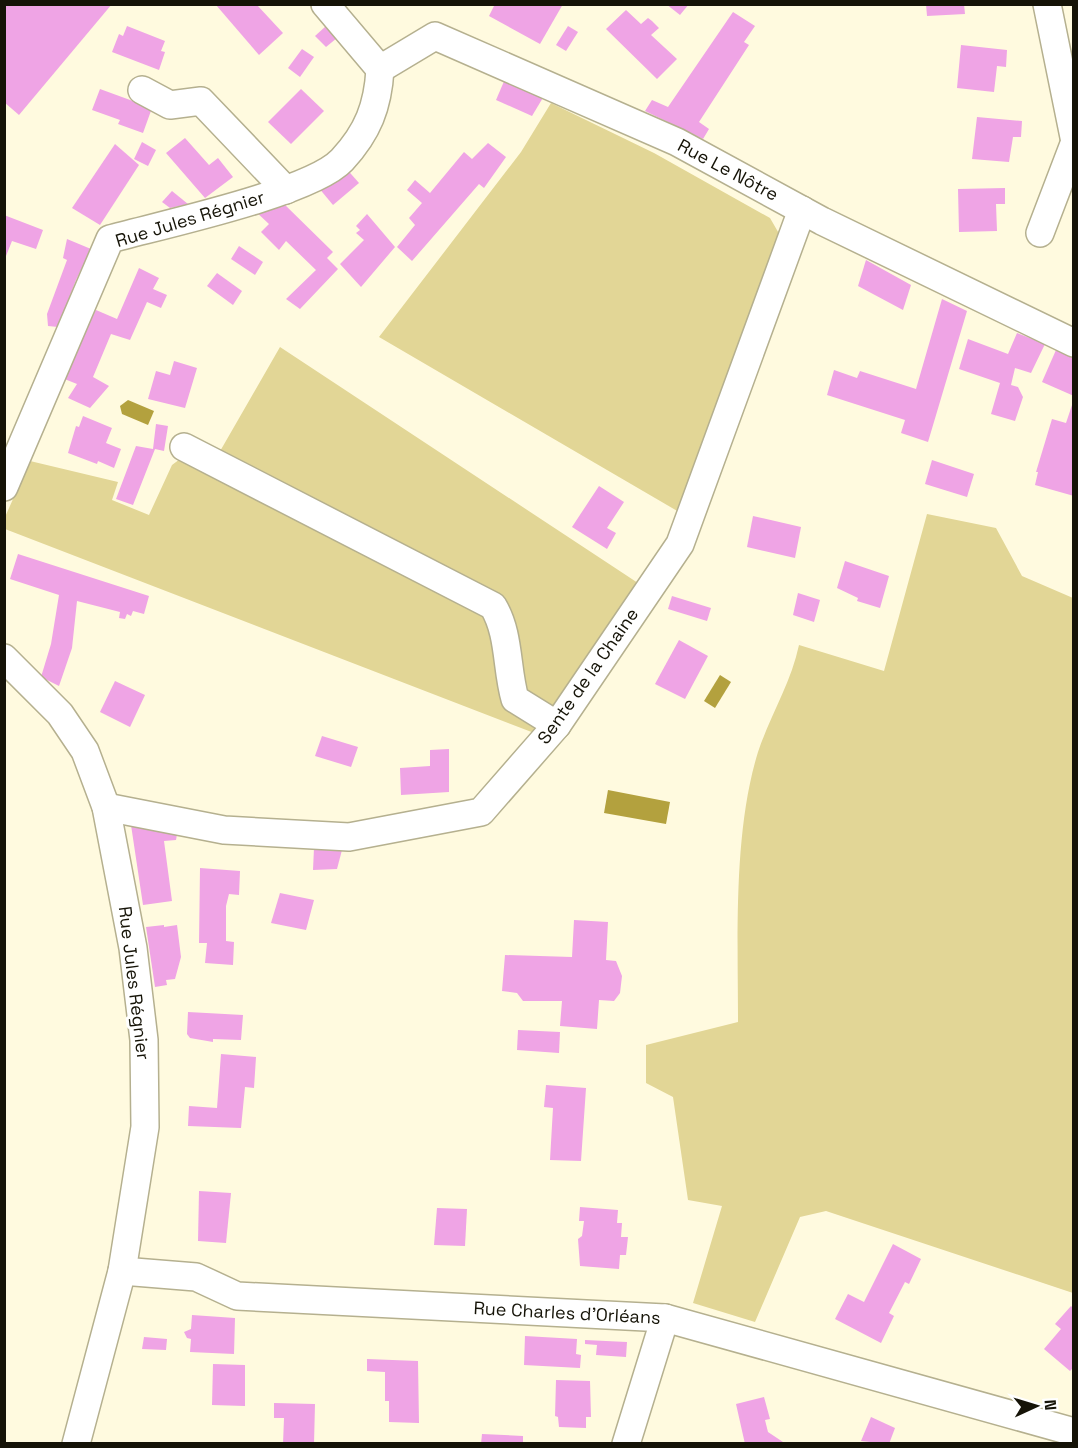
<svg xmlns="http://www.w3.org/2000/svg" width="1078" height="1448" viewBox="0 0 1078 1448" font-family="'Space Grotesk',sans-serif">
  <rect width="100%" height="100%" fill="#fffadf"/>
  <g fill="#e2d696">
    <polygon points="551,103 654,153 770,218 781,237 679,512 379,337 521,152"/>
    <polygon points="280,347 641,585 557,709 529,701 510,622 219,453"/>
    <polygon points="184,456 491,613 501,653 548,724 542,736 5,529 5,517 30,461 118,482 112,500 149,515 172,465"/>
    <path d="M927 514 996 528 1022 576 1073 598V1293L826 1211 800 1217 755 1322 693 1303 722 1206 688 1200 673 1097 646 1083V1045L738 1022C738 938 733 833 758 752 770 716 791 683 799 645L884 671Z"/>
  </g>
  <g fill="#b3a13e">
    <polygon points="128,400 154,411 148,425 122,414 120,406"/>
    <polygon points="720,675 731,682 715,708 704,701"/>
    <polygon points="608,790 670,802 666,824 604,813"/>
  </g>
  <g fill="#efa4e5">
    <polygon points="4,4 112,4 19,115 4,102"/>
    <polygon points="495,4 563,4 540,44 489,16"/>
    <polygon points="666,4 689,4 680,15"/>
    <polygon points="926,4 964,4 965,14 927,16"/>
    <polygon points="216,5 257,5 283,33 259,55"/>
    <polygon points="626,10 641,24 648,18 652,21 659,28 651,35 677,59 657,79 606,29"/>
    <polygon points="733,12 755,26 744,42 749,45 699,122 709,129 703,139 645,111 652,100 668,107"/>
    <polygon points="127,26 165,41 161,51 165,52 159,70 112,52 119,34 123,36"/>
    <polygon points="326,26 337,38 326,47 315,36"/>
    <polygon points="568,26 578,32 566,51 556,45"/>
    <polygon points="961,45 1007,50 1006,67 997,66 994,92 957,88"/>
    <polygon points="302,49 314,57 300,77 288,68"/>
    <polygon points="505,79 544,96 532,116 496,100"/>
    <polygon points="100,89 152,108 143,133 118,124 120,120 92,110"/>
    <polygon points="301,89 324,111 291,144 268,122"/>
    <polygon points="977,117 1022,121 1021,137 1013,137 1009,162 972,159"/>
    <polygon points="185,138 209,165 218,158 233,177 205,198 166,153"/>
    <polygon points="142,142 156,150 148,166 134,159"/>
    <polygon points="488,143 506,157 484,188 479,184 412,261 397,247 415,225 409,218 422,203 407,190 415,180 430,193 464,152 472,159"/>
    <polygon points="115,144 139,165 100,225 72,208"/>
    <polygon points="344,166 359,183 333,205 318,187"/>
    <polygon points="1005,188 1005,204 996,204 997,231 959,232 958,189"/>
    <polygon points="172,191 188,204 170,208 162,202"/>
    <polygon points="282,202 333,252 327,258 338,269 300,309 286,299 316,270 286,241 279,250 261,232 269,224 254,210"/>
    <polygon points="367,214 395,247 361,287 340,264 364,240 356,233 360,230 356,226"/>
    <polygon points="4,215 43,230 36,249 12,241 4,261"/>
    <polygon points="67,239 91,249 76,280 58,327 48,326 47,314 67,260 63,258"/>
    <polygon points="239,246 263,262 255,275 231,259"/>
    <polygon points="866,260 911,285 903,310 858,286"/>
    <polygon points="139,268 159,278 153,289 167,295 161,308 147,302 130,340 111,334 93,377 109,386 90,408 68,398 77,384 62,378 83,323 88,325 96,310 117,319"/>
    <polygon points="217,273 242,291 233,305 207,286"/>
    <polygon points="942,299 967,311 928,442 901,433 905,420 827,395 834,370 857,378 860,371 916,389"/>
    <polygon points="1017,333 1045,344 1031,373 1015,368 1011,385 1018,387 1023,397 1015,421 991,414 1000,383 959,369 968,339 1008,354"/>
    <polygon points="1056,350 1074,359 1074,396 1042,382"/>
    <polygon points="174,361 197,368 185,408 148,399 156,371 170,375"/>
    <polygon points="1074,399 1074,496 1035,485 1038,472 1036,472 1052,419 1066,423"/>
    <polygon points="83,416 112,428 106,443 121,449 114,468 98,461 97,464 68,453 76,426 79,427"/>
    <polygon points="156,424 168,426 164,451 155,449 133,505 116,499 136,446 153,449"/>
    <polygon points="932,460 974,474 967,497 925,484"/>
    <polygon points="599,486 624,502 607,528 616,533 607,549 572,527"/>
    <polygon points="753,516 801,527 795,558 747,547"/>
    <polygon points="18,554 149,596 144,614 133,611 131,616 127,614 125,619 119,618 120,612 77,601 72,648 59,686 41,677 51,644 59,595 10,579"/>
    <polygon points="845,561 889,576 880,608 857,601 858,598 837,588"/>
    <polygon points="798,593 820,600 814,622 793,615"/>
    <polygon points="672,596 711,608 707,621 668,609"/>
    <polygon points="679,640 708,656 685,699 655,684"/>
    <polygon points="115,681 145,695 130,727 100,712"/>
    <polygon points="322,736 358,747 351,767 315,756"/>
    <polygon points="449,749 449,792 401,795 400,768 430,766 430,750"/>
    <polygon points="131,825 178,829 176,840 164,841 172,901 143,905"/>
    <polygon points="314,848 342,850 337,869 313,870"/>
    <polygon points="200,868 240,871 239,895 229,894 226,906 226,941 234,942 233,965 205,963 207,943 199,943"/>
    <polygon points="280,893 314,900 306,930 271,923"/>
    <polygon points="574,920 608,922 606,960 616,961 622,976 620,993 614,1001 599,1000 597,1029 560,1026 562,1001 523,1001 517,993 502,991 505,955 572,957"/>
    <polygon points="164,925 164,927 177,925 181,957 175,979 166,980 167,985 155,987 146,927"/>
    <polygon points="188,1012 243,1015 241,1040 213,1039 213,1042 190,1038 187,1034"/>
    <polygon points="518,1030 560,1032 559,1053 517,1050"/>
    <polygon points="221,1054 256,1057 254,1088 245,1087 241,1128 188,1126 189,1106 217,1108"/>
    <polygon points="546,1085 586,1088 581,1161 550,1160 553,1108 544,1107"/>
    <polygon points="199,1191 231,1193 226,1243 198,1241"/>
    <polygon points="580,1207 618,1210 617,1223 622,1223 621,1237 628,1237 626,1255 620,1255 619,1269 580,1266 578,1239 582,1236 584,1221 579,1221"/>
    <polygon points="437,1208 467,1209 465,1246 434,1245"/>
    <polygon points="893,1244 921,1259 909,1284 905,1282 889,1313 894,1316 881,1343 835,1319 848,1294 864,1302"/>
    <polygon points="1071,1306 1074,1309 1074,1367 1070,1371 1044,1349 1061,1329 1055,1324"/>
    <polygon points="192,1315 235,1318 234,1354 190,1352 191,1339 187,1338 184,1332 191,1329"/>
    <polygon points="525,1336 577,1339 576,1354 581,1355 580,1368 524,1365"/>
    <polygon points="144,1337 167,1339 166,1350 142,1349"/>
    <polygon points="585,1340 627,1342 626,1357 596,1355 597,1345 585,1344"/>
    <polygon points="367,1359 418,1361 419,1423 389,1422 389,1401 385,1401 385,1372 367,1371"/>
    <polygon points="213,1364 245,1365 245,1406 212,1405"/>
    <polygon points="556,1380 590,1381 591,1417 586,1417 586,1428 559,1427 558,1417 555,1416"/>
    <polygon points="764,1397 770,1419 765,1420 768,1432 786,1444 745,1444 736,1404"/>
    <polygon points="274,1403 315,1404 314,1444 283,1444 284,1418 274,1418"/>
    <polygon points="871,1417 895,1428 889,1444 861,1441"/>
    <polygon points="482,1434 523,1436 523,1444 481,1444"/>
  </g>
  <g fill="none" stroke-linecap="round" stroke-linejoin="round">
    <defs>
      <g id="minor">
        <polyline points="1047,4 1074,137"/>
        <polyline points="380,69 435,36 677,142 822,221 1074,343"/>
        <polyline points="142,90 170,105 201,101 286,190"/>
        <polyline points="1040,233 1074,144"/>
        <path d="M184 447 493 606C510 634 506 668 515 699L557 725"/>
        <path d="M4 487 110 239C161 225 311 193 342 160 368 132 378 106 380 69L325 4"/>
        <polyline points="4,658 60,714 85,751 106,807 133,948 144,1040 145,1127 122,1271 76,1444"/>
        <polyline points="106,807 224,830 349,837 481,812 557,725 680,544 802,210"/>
        <polyline points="122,1271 196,1277 237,1296 665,1318 1074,1432"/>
        <polyline points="626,1444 665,1318"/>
      </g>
    </defs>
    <use href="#minor" stroke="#b5b08f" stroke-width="30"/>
    <use href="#minor" stroke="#fff" stroke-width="27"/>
  </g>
  <g text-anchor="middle" stroke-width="6" stroke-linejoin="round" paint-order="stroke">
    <g font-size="18" fill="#151307" stroke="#fff">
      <text transform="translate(728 170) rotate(28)" y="6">Rue Le Nôtre</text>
      <text transform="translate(190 219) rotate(-17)" y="6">Rue Jules Régnier</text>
      <text transform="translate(588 676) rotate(-55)" y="6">Sente de la Chaine</text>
      <text transform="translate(134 983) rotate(83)" y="6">Rue Jules Régnier</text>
      <text transform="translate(567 1313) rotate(3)" y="6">Rue Charles d'Orléans</text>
    </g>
  </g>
  <rect width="1078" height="1448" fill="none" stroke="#151307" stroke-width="12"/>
  <g transform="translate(1036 1406) rotate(86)" stroke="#ffffff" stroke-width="4.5" paint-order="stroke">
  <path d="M0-4.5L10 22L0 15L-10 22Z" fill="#151307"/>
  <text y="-9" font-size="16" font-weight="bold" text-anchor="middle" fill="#151307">N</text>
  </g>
</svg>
